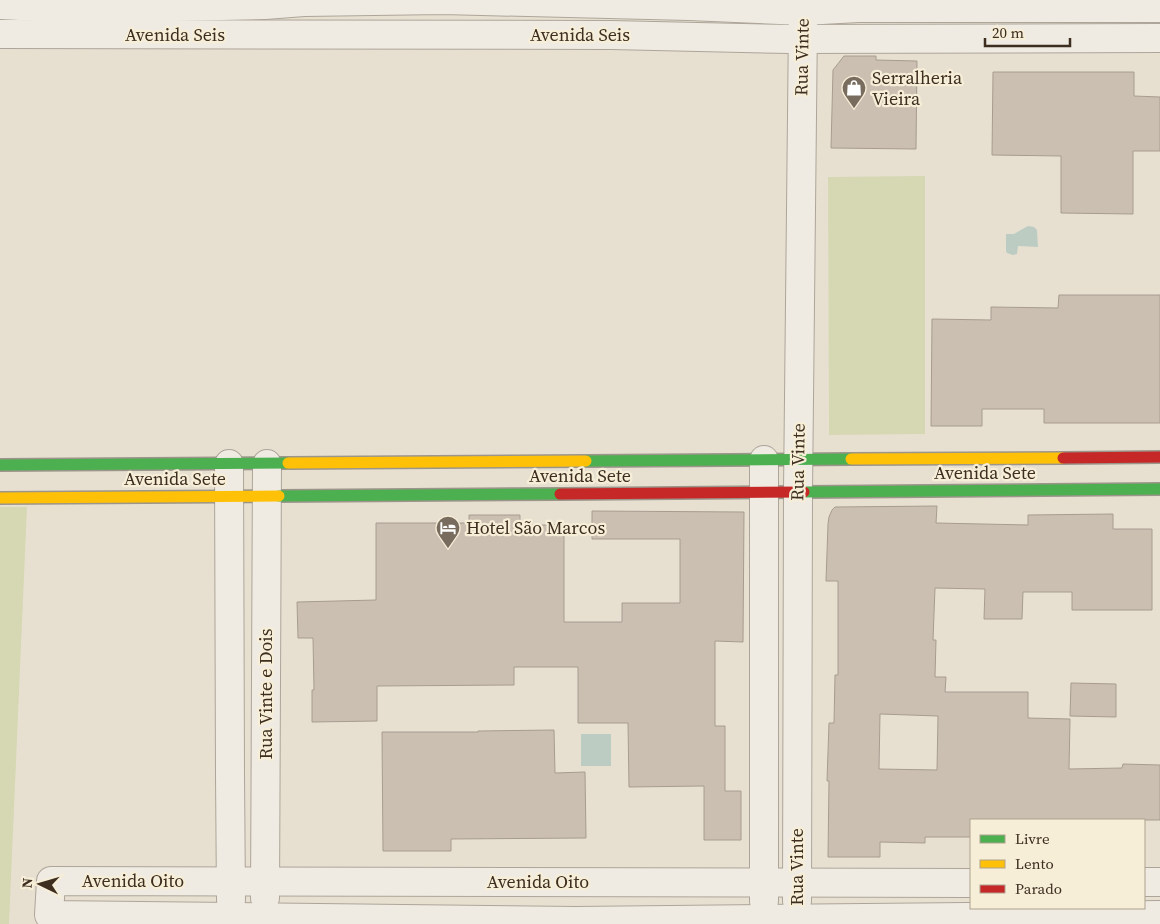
<svg xmlns="http://www.w3.org/2000/svg" width="1160" height="924" viewBox="0 0 1160 924" font-family="'Source Serif 4',serif">
  <rect width="100%" height="100%" fill="#e7e0d1"/>
  <g fill="#d6d7b3">
    <polygon points="925,176 925,434 829,435 828,177"/>
    <polygon points="0,507 27,507 9,924 0,924"/>
  </g>
  <g fill="#bcccc2">
    <polygon points="1028,226 1034,227 1037,230 1038,247 1018,246 1017,254 1013,255 1007,253 1006,251 1006,234 1014,234"/>
    <rect x="581" y="734" width="30" height="32"/>
  </g>
  <g fill="#cbbfb2" stroke="#a89c90" fill-rule="evenodd">
    <polygon points="844,56 876,56 876,60 917,61 916,149 831,148 833,70"/>
    <polygon points="993,72 1134,72 1134,96 1160,97 1160,151 1133,151 1133,214 1061,213 1061,156 992,155"/>
    <polygon points="1059,295 1160,295 1160,423 1044,423 1044,409 982,409 982,426 931,426 932,319 991,320 991,307 1058,308"/>
    <path d="M937 506 936 523 1028 525V515L1113 514V529H1152V610H1072V592H1023L1022 619H984L985 589 935 588 933 640H936L935 677H946L945 692H1028V718L1070 719 1069 769 1122 768 1123 764 1160 765V820H971V837H925V843L880 842V857H828L829 781H827L829 723H834L835 675H838V581H826L828 524 829 517 832 510 835 507ZM880 714 938 716 937 770 879 769Z"/>
    <polygon points="592,511 744,512 743,642 715,641 715,726 725,726 725,791 741,791 741,840 704,840 704,786 629,787 628,723 578,723 578,667 514,667 514,685 377,686 377,721 312,722 312,690 314,690 313,638 298,638 297,602 376,600 376,523 469,523 469,515 520,515 520,525 564,525 564,622 622,622 622,603 680,603 680,539 592,539"/>
    <polygon points="1071,683 1116,684 1116,717 1070,716"/>
    <polygon points="554,730 555,773 585,772 586,838 451,839 451,851 383,851 382,732 478,732 478,731"/>
  </g>
  <g fill="none" stroke-linecap="round" stroke-linejoin="round">
    <defs>
      <g id="street">
        <polyline points="0,5 80,9 265,5 304,2 443,0 689,6 803,11 858,8 1160,8"/>
        <polyline points="0,34 611,35 789,39 1160,38"/>
        <polyline points="764,460 764,901"/>
        <polyline points="229,464 230,775 231,900"/>
        <polyline points="1144,882 1160,882"/>
        <polyline points="971,883 51,881 49,915 575,921 1160,915"/>
        <polyline points="265,898 267,464"/>
        <polyline points="797,901 798,492 803,21"/>
      </g>
      <g id="fast">
        <polyline points="586,461 851,459"/>
        <polyline points="0,465 288,463"/>
        <polyline points="804,492 1160,489"/>
        <polyline points="279,496 560,494"/>
      </g>
      <g id="slow">
        <polyline points="851,459 1063,458"/>
        <polyline points="288,463 586,461"/>
        <polyline points="0,498 279,496"/>
      </g>
      <g id="jam">
        <polyline points="1063,458 1160,457"/>
        <polyline points="560,494 804,492"/>
      </g>
    </defs>
    <use href="#street" stroke="#ada599" stroke-width="30"/>
    <use href="#fast" stroke="#9c958a" stroke-width="14"/>
    <use href="#slow" stroke="#9c958a" stroke-width="14"/>
    <use href="#jam" stroke="#9c958a" stroke-width="14"/>
    <use href="#street" stroke="#efebe3" stroke-width="28"/>
    <use href="#fast" stroke="#4caf50" stroke-width="11"/>
    <use href="#slow" stroke="#ffc107" stroke-width="11"/>
    <use href="#jam" stroke="#c62828" stroke-width="11"/>
  </g>
  <defs>
    <symbol id="shop-pin" viewBox="-11 -11 22 30"><path d="M0 17L-7.5 6A9.5 9.5 0 1 1 7.5 6Z" fill="#786c5e" stroke="#f7eed8"/><path d="M-5-2.5h2.3a2.7 3.5 0 0 1 5.4 0H5L5.5 6h-11ZM-1.5-2.5h3a1.5 2.3 0 0 0-3 0Z" fill="#fff"/></symbol>
    <symbol id="hotel-pin" viewBox="-11 -11 22 30"><path d="M0 17L-7.5 6A9.5 9.5 0 1 1 7.5 6Z" fill="#786c5e" stroke="#f7eed8"/><path d="M-6-4.5h1.5V1H6V5H4.5V3h-9V5H-6ZM-4 0a1.8 1.8 0 1 1 3.6 0ZM.5 0V-2.5h3Q6-2.5 6 0Z" fill="#fff"/></symbol>
  </defs>
  <g fill-rule="evenodd">
    <use href="#shop-pin" x="840" y="74" width="28" height="38"/>
    <use href="#hotel-pin" x="434" y="514" width="28" height="38"/>
  </g>
  <g text-anchor="middle" stroke-width="4.5" stroke-linejoin="round" paint-order="stroke">
    <g font-size="18" fill="#3d2e20" stroke="#f7eed8">
      <text x="175" y="41">Avenida Seis</text>
      <text x="580" y="41">Avenida Seis</text>
      <text transform="translate(802 57) rotate(-89)" y="6">Rua Vinte</text>
      <text transform="translate(798 462) rotate(-89)" y="6">Rua Vinte</text>
      <text x="985" y="479">Avenida Sete</text>
      <text x="580" y="482">Avenida Sete</text>
      <text x="175" y="485">Avenida Sete</text>
      <text transform="translate(266 694) rotate(-90)" y="6">Rua Vinte e Dois</text>
      <text transform="translate(797 867) rotate(-90)" y="6">Rua Vinte</text>
      <text x="133" y="887">Avenida Oito</text>
      <text x="538" y="888">Avenida Oito</text>
    </g>
    <g font-size="18" fill="#3d2e20" stroke="#f7eed8" text-anchor="start">
      <text x="872" y="84">Serralheria<tspan x="872" dy="21">Vieira</tspan></text>
      <text x="466" y="534">Hotel São Marcos</text>
    </g>
  </g>
  <rect x="970" y="819" width="175" height="90" fill="#f7eed8" stroke="#ada18e"/>
  <rect x="980" y="835" width="25" height="8" fill="#4caf50" stroke="#ada18e"/>
  <text x="1015" y="844" font-size="15" fill="#3d2e20">Livre</text>
  <rect x="980" y="860" width="25" height="8" fill="#ffc107" stroke="#ada18e"/>
  <text x="1015" y="869" font-size="15" fill="#3d2e20">Lento</text>
  <rect x="980" y="885" width="25" height="8" fill="#c62828" stroke="#ada18e"/>
  <text x="1015" y="894" font-size="15" fill="#3d2e20">Parado</text>
  <g transform="translate(40 884) rotate(275)" stroke="#f7eed8" stroke-width="4" paint-order="stroke">
  <path d="M0-4L9 19L0 12L-9 19Z" fill="#3d2e20"/>
  <text y="-8" font-size="14" font-weight="bold" text-anchor="middle" fill="#3d2e20">N</text>
  </g>
  <path d="M985 38v8h85v-8" fill="none" stroke="#3d2e20" stroke-width="2.5"/>
  <text x="992" y="38" font-size="15" fill="#3d2e20" stroke="#f7eed8" stroke-width="4" paint-order="stroke">20 m</text>
</svg>
